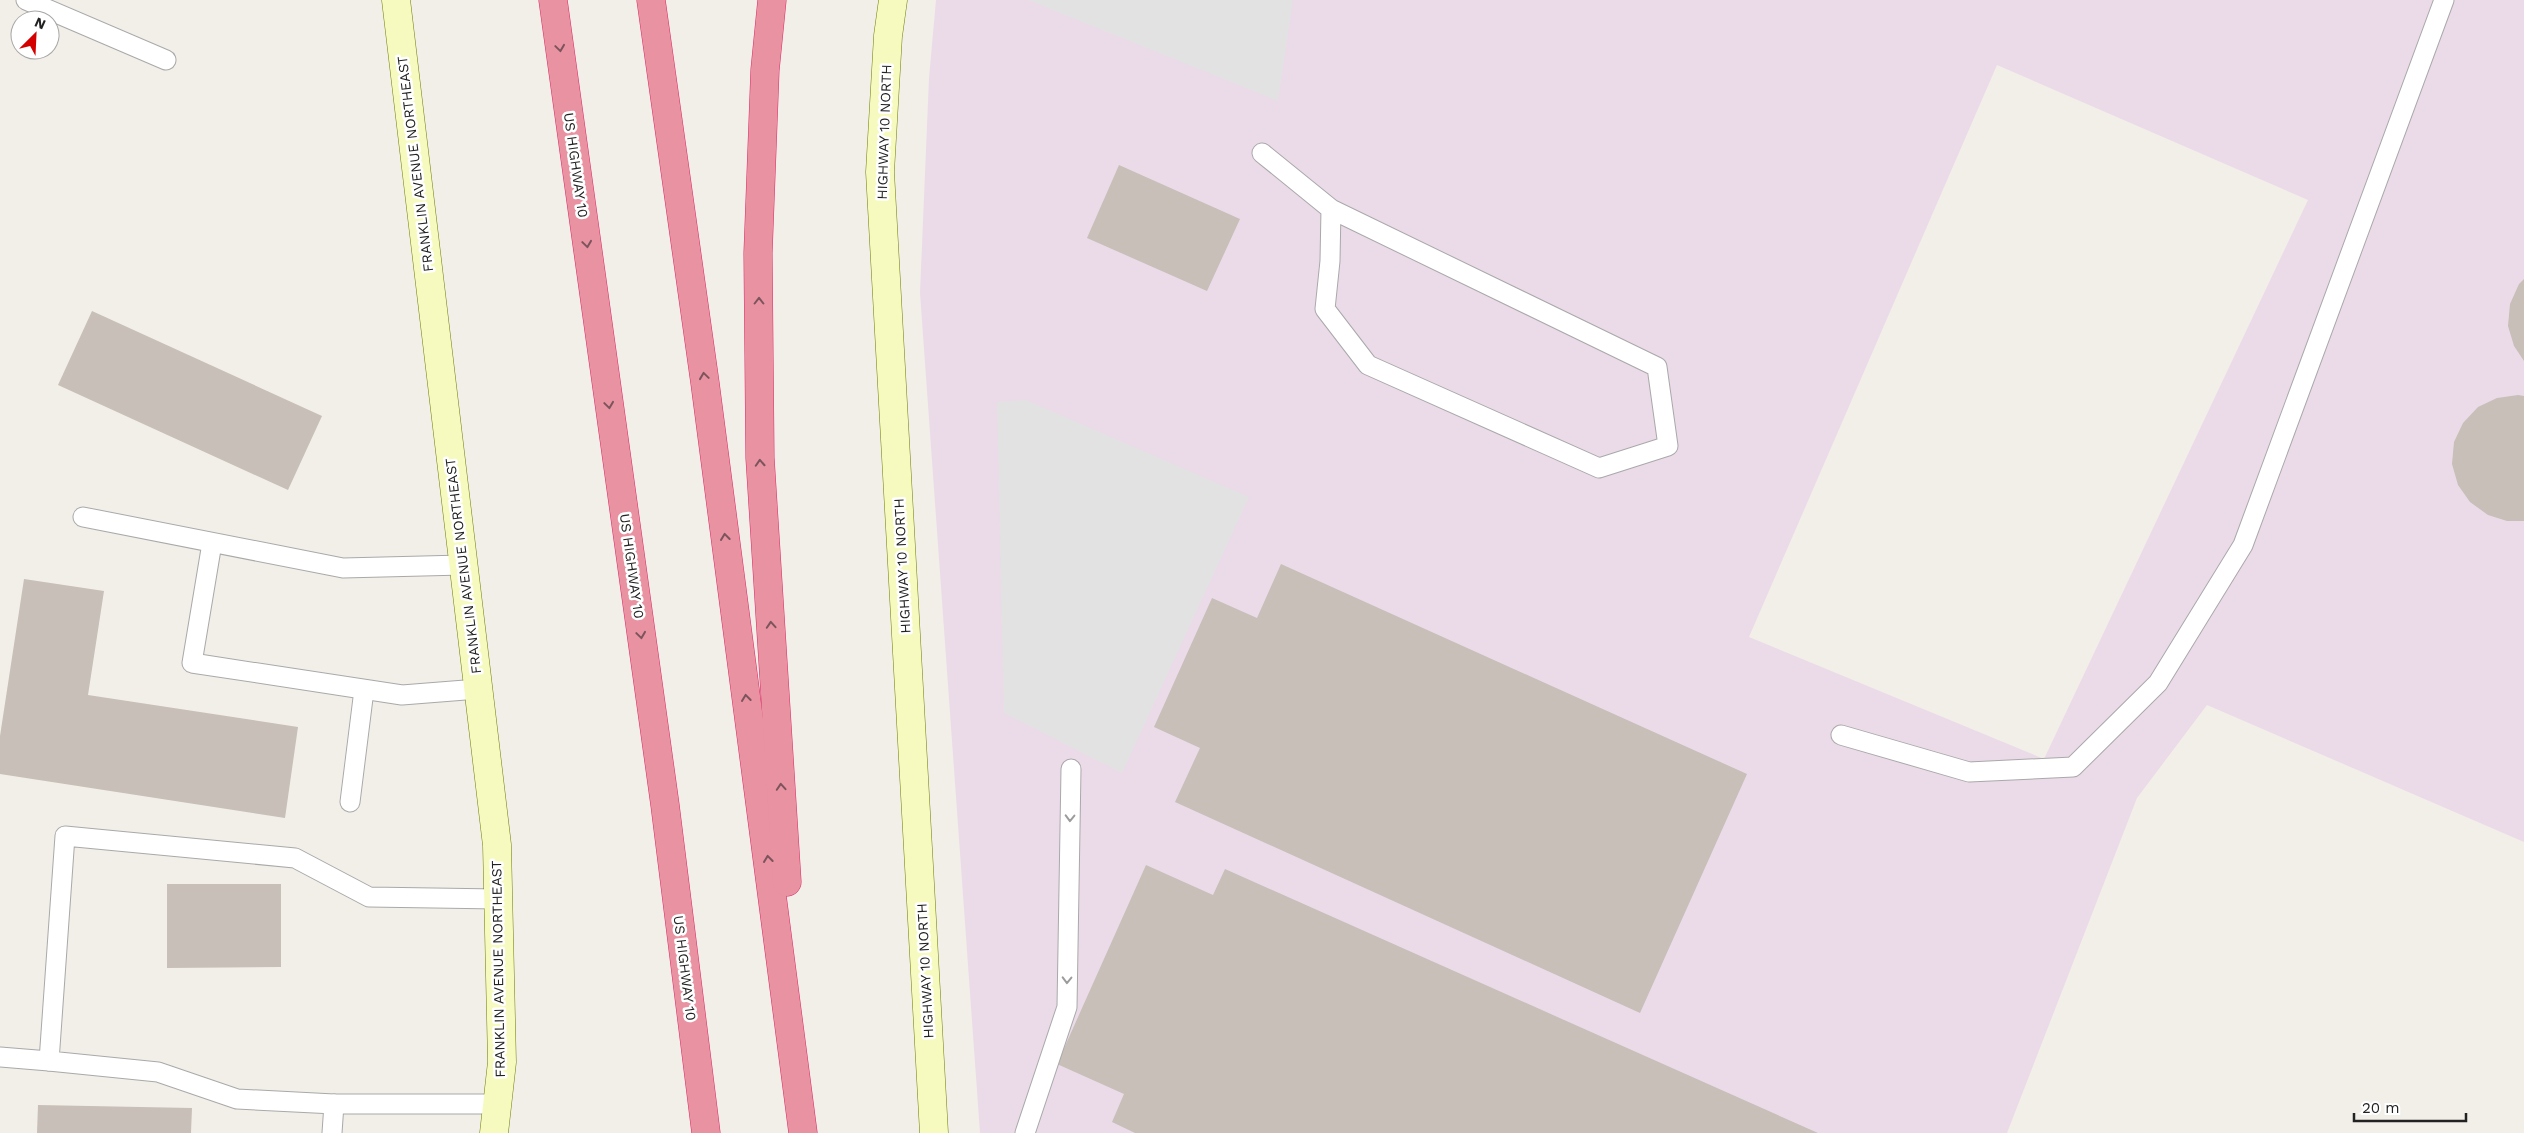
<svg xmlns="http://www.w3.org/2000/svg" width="2524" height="1133" viewBox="0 0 2524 1133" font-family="'Work Sans',sans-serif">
  <rect width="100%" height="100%" fill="#f2efe9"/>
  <path fill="#ebdbe8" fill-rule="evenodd" d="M936 0H2524V842L2207 705 2137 798 2007 1133H980L920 293 929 78ZM1997 65 2308 200 2044 759 1749 637Z"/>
  <g fill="#e2e2e2">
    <polygon points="1028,0 1293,0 1278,101"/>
    <polygon points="1026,400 1249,497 1122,773 1004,713 997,402"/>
  </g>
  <g fill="#c7bfb8">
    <polygon points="1119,165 1240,219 1207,291 1087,238"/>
    <polygon points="2524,279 2524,361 2514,346 2508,326 2510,304 2519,284"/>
    <polygon points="92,311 322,416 288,490 58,385"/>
    <polygon points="2518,395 2524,396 2524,521 2507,521 2488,515 2470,502 2458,485 2452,464 2454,442 2463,423 2478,407 2497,398"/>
    <polygon points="1281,564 1747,774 1640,1013 1175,802 1200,748 1154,727 1212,598 1257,618"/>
    <polygon points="24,579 104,591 88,695 298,727 285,818 0,774 0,736"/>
    <polygon points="1146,865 1213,895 1225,869 1818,1133 1135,1133 1112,1122 1124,1094 1057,1064"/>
    <polygon points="167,884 281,884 281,967 167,968"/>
    <polygon points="38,1105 192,1108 191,1133 37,1133"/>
  </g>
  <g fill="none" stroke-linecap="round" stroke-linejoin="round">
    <defs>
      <g id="lane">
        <polyline points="26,0 166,60"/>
        <polyline points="1262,153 1331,209 1657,367 1668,446 1599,468 1368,365 1325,309 1330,261 1331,209"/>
        <polyline points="83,517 343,568 463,565"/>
        <polyline points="212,543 192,663 402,695 478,689"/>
        <polyline points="1841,735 1969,772 2073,767 2158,683 2243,545 2444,0"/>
        <polyline points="350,802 364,690"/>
        <polyline points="0,1057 49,1061"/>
        <polyline points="497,1104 334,1104 237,1099 158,1072 49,1061 65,836 295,858 369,897 498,899"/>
        <polyline points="332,1133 334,1104"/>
        <polyline points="1025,1133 1067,1007 1071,769"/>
      </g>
      <g id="secondary">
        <polyline points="396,0 497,845 502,1062 494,1133"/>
        <polyline points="893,0 888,36 880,172 934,1133"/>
      </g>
      <g id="highway">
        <polyline points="553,0 665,805 706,1133"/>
        <polyline points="651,0 705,383 803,1133"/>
        <polyline points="772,0 765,70 758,253 760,458 787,882"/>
      </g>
    </defs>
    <use href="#lane" stroke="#a9a9a9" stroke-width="21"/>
    <use href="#secondary" stroke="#707d05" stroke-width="29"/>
    <use href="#highway" stroke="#dc2a67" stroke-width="29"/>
    <use href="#lane" stroke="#fff" stroke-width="19"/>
    <use href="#secondary" stroke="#f7fabf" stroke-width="28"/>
    <use href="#highway" stroke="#e892a2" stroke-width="28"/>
  </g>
  <defs><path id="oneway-chevron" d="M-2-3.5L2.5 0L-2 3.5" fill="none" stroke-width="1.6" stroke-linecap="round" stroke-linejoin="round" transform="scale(1.25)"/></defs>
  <g stroke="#7b545c">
    <use href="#oneway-chevron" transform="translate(560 48) rotate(82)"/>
    <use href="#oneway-chevron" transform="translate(587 244) rotate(82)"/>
    <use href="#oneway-chevron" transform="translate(759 301) rotate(-90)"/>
    <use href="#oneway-chevron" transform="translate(704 376) rotate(-98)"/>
    <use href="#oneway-chevron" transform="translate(609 405) rotate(82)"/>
    <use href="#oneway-chevron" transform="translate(760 463) rotate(-93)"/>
    <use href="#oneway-chevron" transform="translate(725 537) rotate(-97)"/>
    <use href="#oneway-chevron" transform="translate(771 625) rotate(-94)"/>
    <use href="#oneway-chevron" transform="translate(641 635) rotate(82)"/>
    <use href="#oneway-chevron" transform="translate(746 698) rotate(-97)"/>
    <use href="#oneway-chevron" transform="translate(781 787) rotate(-94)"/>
    <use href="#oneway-chevron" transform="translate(768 859) rotate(-97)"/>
  </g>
  <g stroke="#9c9c9c">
    <use href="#oneway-chevron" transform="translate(1070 818) rotate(91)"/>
    <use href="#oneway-chevron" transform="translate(1067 980) rotate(91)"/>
  </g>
  <g text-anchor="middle" stroke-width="5" stroke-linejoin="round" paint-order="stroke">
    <g font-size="14" fill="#222" stroke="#fff">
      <text transform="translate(884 132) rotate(-88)" y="5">HIGHWAY 10 NORTH</text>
      <text transform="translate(415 164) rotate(-97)" y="5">FRANKLIN AVENUE NORTHEAST</text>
      <text transform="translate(576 165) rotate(82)" y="5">US HIGHWAY 10</text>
      <text transform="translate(463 566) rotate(-97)" y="5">FRANKLIN AVENUE NORTHEAST</text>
      <text transform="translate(632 566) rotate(82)" y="5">US HIGHWAY 10</text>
      <text transform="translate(902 566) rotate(-93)" y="5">HIGHWAY 10 NORTH</text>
      <text transform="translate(685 968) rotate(83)" y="5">US HIGHWAY 10</text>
      <text transform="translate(498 969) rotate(-91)" y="5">FRANKLIN AVENUE NORTHEAST</text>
      <text transform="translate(925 971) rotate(-93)" y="5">HIGHWAY 10 NORTH</text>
    </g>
  </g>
  <g transform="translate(35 35) rotate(24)"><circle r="24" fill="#ffffff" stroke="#a7a7a7"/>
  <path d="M0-4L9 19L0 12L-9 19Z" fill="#d40000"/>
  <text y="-8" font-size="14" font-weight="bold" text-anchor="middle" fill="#222222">N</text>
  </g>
  <path d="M2354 1113v8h112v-8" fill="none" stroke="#222222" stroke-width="2.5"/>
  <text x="2362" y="1113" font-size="15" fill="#222222" stroke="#ffffff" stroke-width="4" paint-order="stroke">20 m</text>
</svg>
